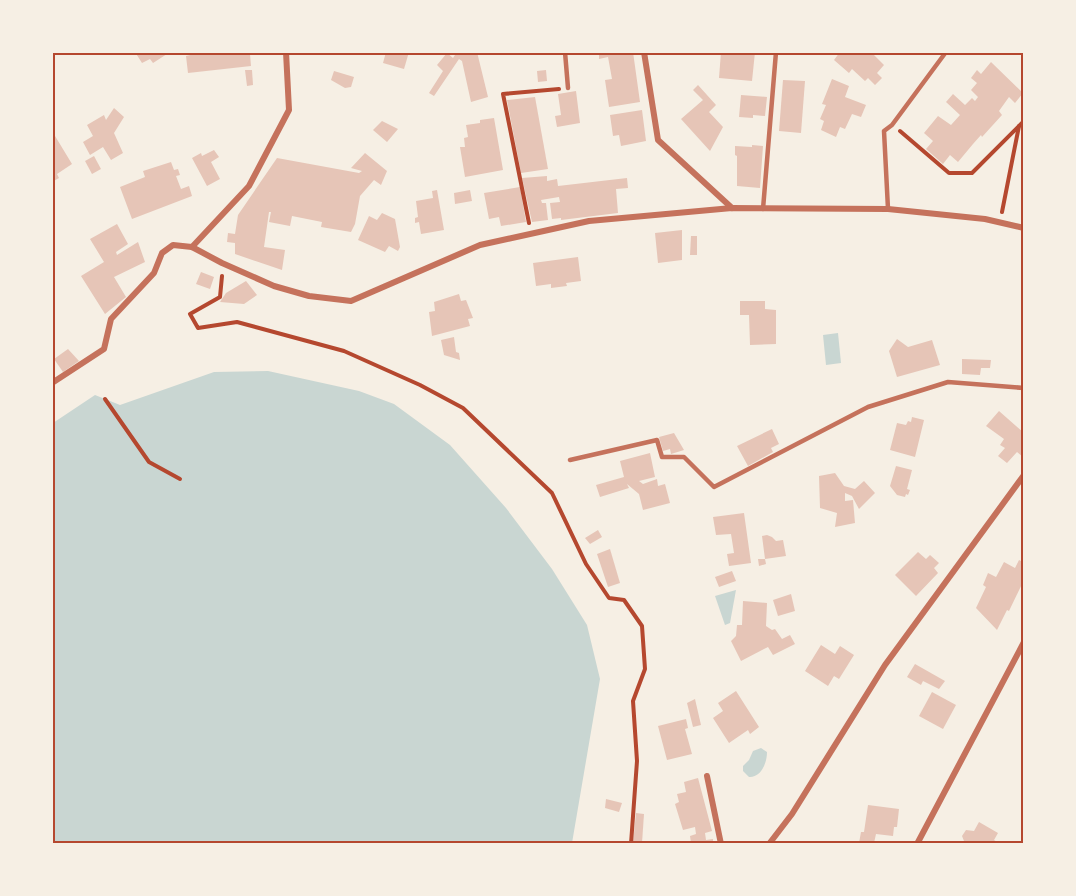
<svg xmlns="http://www.w3.org/2000/svg" width="1076" height="896" viewBox="0 0 1076 896" font-family="Jost,sans-serif">
  <rect width="100%" height="100%" fill="#f6efe4"/>
  <g fill="#c9d6d2">
    <polygon points="838,333 841,363 826,365 823,335"/>
    <polygon points="268,371 359,391 394,404 450,445 506,508 552,569 587,625 600,679 572,843 53,844 53,423 95,395 120,405 214,372"/>
    <polygon points="736,590 730,623 725,625 715,596"/>
    <path d="M761 748 767 752C767 763 761 778 749 777L743 771V766L749 760 753 751Z"/>
  </g>
  <g fill="#e6c5b7">
    <polygon points="135,52 166,52 167,54 153,63 150,59 142,63"/>
    <polygon points="204,52 245,52 245,54 250,54 251,66 188,73 186,56"/>
    <polygon points="386,52 409,52 404,69 383,63"/>
    <polygon points="477,52 488,97 471,102 462,61 459,59 434,96 429,93 443,71 437,65 447,53 453,58 455,55"/>
    <polygon points="599,52 633,52 640,102 609,107 605,80 612,79 608,57 599,59"/>
    <polygon points="721,52 755,52 752,81 719,78"/>
    <polygon points="840,52 871,52 884,65 877,73 882,78 875,85 868,78 865,81 852,69 849,73 834,60"/>
    <polygon points="991,62 1023,93 1015,103 1009,97 999,111 1002,115 982,137 981,135 973,144 958,162 950,155 943,164 926,149 933,141 924,133 938,116 951,125 960,115 946,102 953,94 965,105 972,98 975,101 978,97 971,90 977,83 971,78 977,70 981,74"/>
    <polygon points="245,70 252,70 253,85 247,86"/>
    <polygon points="546,70 547,81 538,82 537,71"/>
    <polygon points="334,71 354,77 351,87 345,88 331,80"/>
    <polygon points="832,79 849,86 845,97 866,105 861,117 852,114 845,129 840,127 836,137 821,130 824,121 820,119 826,105 822,104"/>
    <polygon points="783,80 805,81 801,133 779,131"/>
    <polygon points="698,85 716,105 709,112 723,127 710,151 681,119 703,100 693,90"/>
    <polygon points="576,91 580,123 557,127 555,116 561,115 558,94"/>
    <polygon points="741,95 767,97 765,116 753,115 753,118 739,117"/>
    <polygon points="535,97 548,169 521,173 507,100"/>
    <polygon points="114,108 124,117 114,133 123,153 111,160 103,147 90,155 83,142 93,136 87,125 104,115 106,120"/>
    <polygon points="642,110 646,141 621,146 619,135 613,136 610,115"/>
    <polygon points="494,118 503,170 465,177 460,147 465,147 464,138 468,137 466,125 480,123 480,120"/>
    <polygon points="382,121 398,129 387,142 373,130"/>
    <polygon points="52,131 72,164 57,174 59,178 52,182"/>
    <polygon points="752,145 763,146 760,188 737,186 737,156 735,155 735,146 752,147"/>
    <polygon points="214,150 219,157 211,162 220,179 207,186 192,158 201,153 202,156"/>
    <polygon points="365,153 387,171 381,185 374,180 360,196 355,224 351,232 321,227 322,222 292,216 290,226 269,222 271,212 269,212 264,247 285,250 282,270 235,254 235,243 227,242 228,233 235,234 238,215 277,158 359,173 362,171 351,168"/>
    <polygon points="94,156 101,169 92,174 85,161"/>
    <polygon points="171,162 174,170 178,169 180,175 176,176 181,189 189,186 192,196 132,219 120,187 145,177 143,171"/>
    <polygon points="547,176 547,181 557,179 558,186 627,178 628,188 616,189 618,213 561,220 561,218 552,219 550,203 560,202 559,197 541,200 542,203 546,203 548,220 532,222 522,178"/>
    <polygon points="520,187 526,222 501,226 499,217 489,219 484,193"/>
    <polygon points="437,190 444,230 421,234 419,222 415,223 415,218 418,217 416,201 433,198 432,191"/>
    <polygon points="470,190 472,201 455,204 454,193"/>
    <polygon points="382,213 395,219 400,247 398,251 389,246 385,252 358,240 369,216 377,220"/>
    <polygon points="117,224 128,244 116,252 117,255 138,242 145,262 114,277 126,297 105,314 81,276 104,262 90,239"/>
    <polygon points="682,230 682,260 658,263 655,233"/>
    <polygon points="691,236 697,236 697,255 690,255"/>
    <polygon points="578,257 581,281 566,283 567,286 551,288 551,284 536,286 533,263"/>
    <polygon points="201,272 214,277 210,289 196,284"/>
    <polygon points="246,281 257,295 244,304 220,302 226,293"/>
    <polygon points="459,294 461,301 466,300 473,318 468,319 470,326 432,336 429,312 435,311 434,302"/>
    <polygon points="740,301 765,301 765,309 776,310 776,344 750,345 749,315 740,315"/>
    <polygon points="454,337 456,352 459,353 460,360 444,355 441,340"/>
    <polygon points="897,339 908,347 932,340 940,365 897,377 889,351"/>
    <polygon points="68,349 79,361 63,372 54,359"/>
    <polygon points="962,359 991,360 990,368 981,368 980,375 962,374"/>
    <polygon points="999,411 1023,432 1023,457 1017,452 1007,463 998,456 1005,448 1000,445 1004,439 986,426"/>
    <polygon points="912,417 924,420 915,457 890,450 897,423 906,425 908,421 911,422"/>
    <polygon points="772,429 779,444 771,448 773,452 748,466 737,446"/>
    <polygon points="674,433 684,450 671,454 670,449 663,451 659,437"/>
    <polygon points="650,453 655,477 639,481 643,484 657,479 658,486 665,484 670,503 643,510 639,494 627,484 629,488 600,497 596,485 624,477 620,461"/>
    <polygon points="896,466 912,470 907,489 910,490 908,495 906,494 905,497 897,495 890,486"/>
    <polygon points="835,473 844,486 855,489 864,481 875,493 859,509 852,496 845,493 845,501 853,500 855,523 835,527 837,513 820,508 819,476"/>
    <polygon points="744,513 751,563 729,566 727,554 734,553 731,534 716,535 713,517"/>
    <polygon points="598,530 602,537 590,544 585,538"/>
    <polygon points="767,535 772,537 776,541 783,540 786,556 765,559 766,564 759,566 758,559 765,559 762,536"/>
    <polygon points="610,549 620,583 608,587 597,554"/>
    <polygon points="918,552 926,559 930,555 939,563 934,568 938,573 916,596 895,575"/>
    <polygon points="1019,560 1023,562 1023,582 1009,611 1007,610 997,630 976,608 986,587 983,585 988,573 996,577 1004,562 1015,568"/>
    <polygon points="732,571 736,581 719,587 715,577"/>
    <polygon points="791,594 795,611 778,616 773,600"/>
    <polygon points="743,601 767,603 766,626 772,630 775,629 782,639 790,635 795,644 773,655 768,647 741,661 731,641 736,636 737,625 742,625"/>
    <polygon points="821,645 835,654 840,646 854,655 839,679 834,676 828,686 805,671"/>
    <polygon points="915,664 945,681 939,689 923,681 921,685 907,677"/>
    <polygon points="736,691 759,727 750,734 748,730 729,743 713,718 723,711 718,703"/>
    <polygon points="932,692 956,705 943,729 919,716"/>
    <polygon points="695,699 701,725 693,727 687,703"/>
    <polygon points="686,719 688,728 685,729 692,754 667,760 658,726"/>
    <polygon points="698,778 712,831 705,833 706,840 713,839 713,843 691,843 690,836 696,834 695,827 683,830 675,804 679,802 677,794 686,792 684,782"/>
    <polygon points="606,799 622,803 619,812 605,808"/>
    <polygon points="868,805 899,809 897,827 894,827 893,836 876,834 874,843 859,843 861,832 864,832"/>
    <polygon points="636,813 644,814 642,843 633,843"/>
    <polygon points="979,822 998,833 994,840 997,842 996,843 968,843 964,841 962,836 966,830 974,831"/>
  </g>
  <g fill="none" stroke-linecap="round" stroke-linejoin="round">
    <g stroke="#b5482f" stroke-width="4">
      <polyline points="900,131 949,173 972,173 1024,121"/>
      <polyline points="1002,212 1019,126"/>
      <polyline points="529,223 503,94 559,89"/>
      <polyline points="222,276 220,297 190,314 198,328 237,322 344,351 420,385 463,408 552,493 586,564 609,598 624,600 642,626 645,669 633,701 637,761 631,844"/>
      <polyline points="105,399 149,462 180,479"/>
    </g>
    <g stroke="#c5725c" stroke-width="4.5">
      <polyline points="565,52 568,88"/>
      <polyline points="763,209 776,52"/>
      <polyline points="888,209 884,131 892,125 946,52"/>
      <polyline points="570,460 657,440 662,457 684,457 714,487 868,407 948,382 1024,388"/>
    </g>
    <g stroke="#c5725c" stroke-width="6">
      <polyline points="644,52 658,140 732,208"/>
      <polyline points="192,247 249,186 289,110 286,52"/>
      <polyline points="52,383 104,349 111,319 154,273 162,253 173,245 192,247 222,263 274,286 309,296 351,301 480,245 589,221 732,208 888,209 985,219 1024,228"/>
      <polyline points="707,776 721,844"/>
      <polyline points="769,844 792,814 885,665 1024,475"/>
      <polyline points="917,844 1024,642"/>
    </g>
  </g>
  <rect width="1076" height="896" fill="none" stroke="#f6efe4" stroke-width="108"/>
  <rect x="54" y="54" width="968" height="788" fill="none" stroke="#b5482f" stroke-width="2"/>
</svg>
